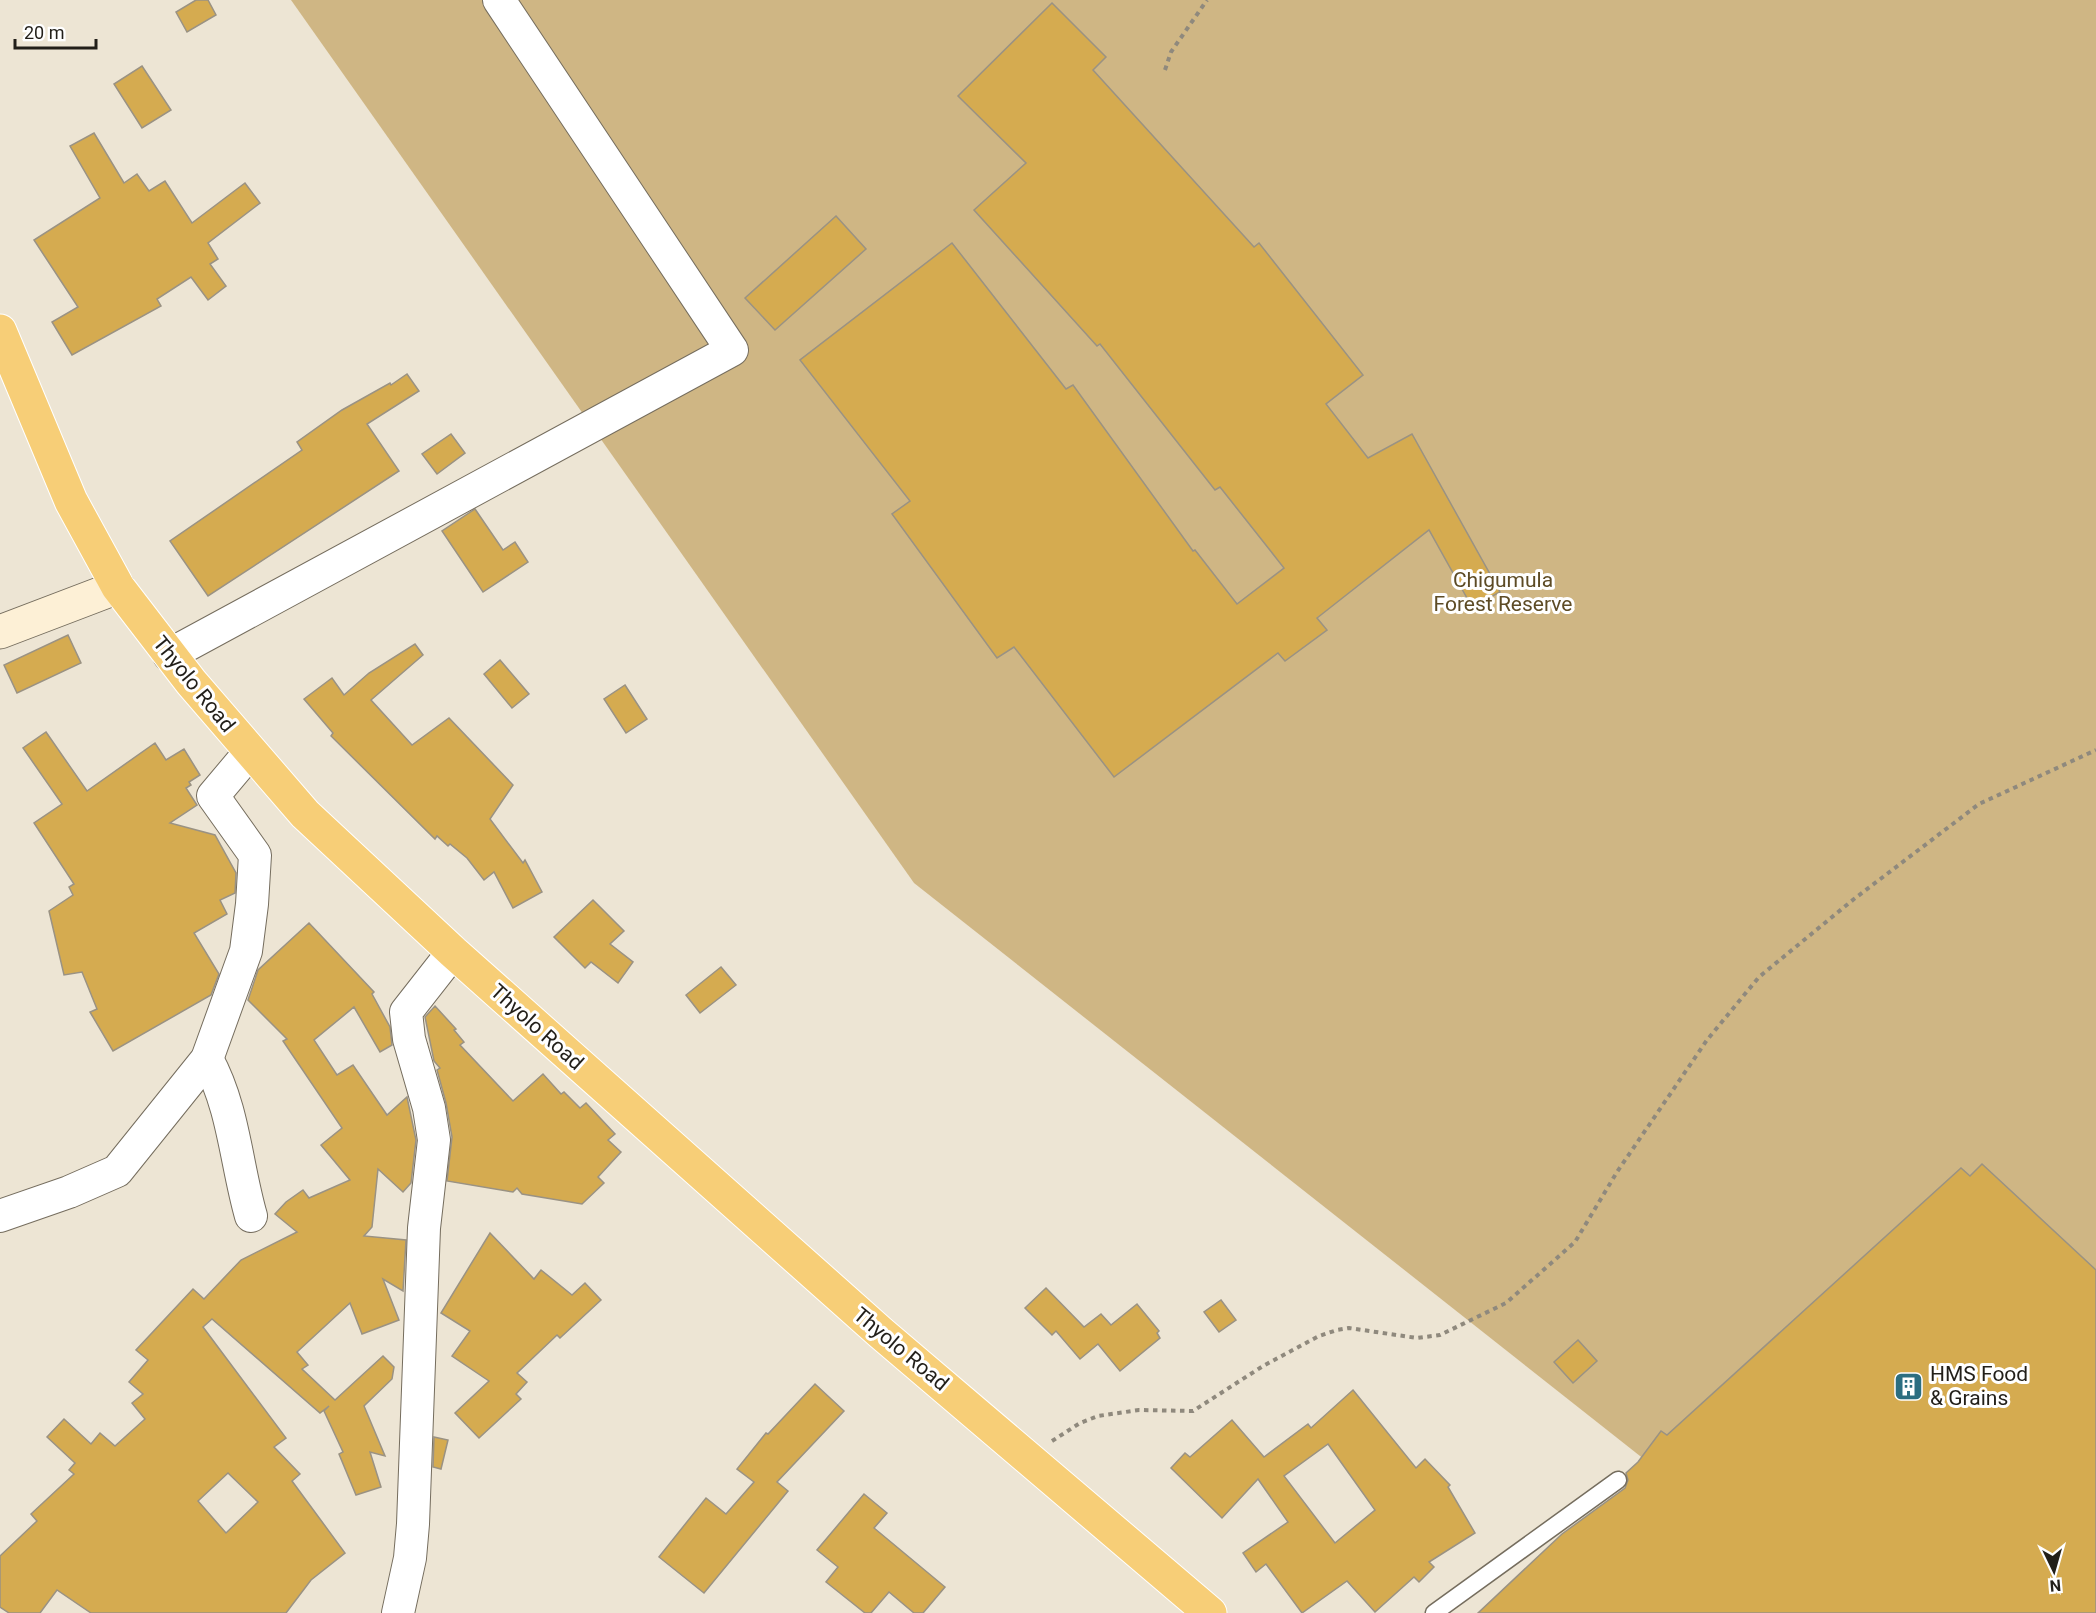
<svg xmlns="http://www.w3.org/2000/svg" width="2096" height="1613" viewBox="0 0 2096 1613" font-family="Roboto,sans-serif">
  <rect width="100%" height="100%" fill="#ede5d4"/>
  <polygon fill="#cfb684" points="291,0 2096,0 2096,1613 1839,1613 914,883"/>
  <g fill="#d5ab50" stroke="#9a9283" stroke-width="1.5" fill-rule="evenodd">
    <polygon points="196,0 208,0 216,15 187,32 176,12"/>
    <polygon points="1052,3 1106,57 1093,70 1254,247 1259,243 1363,375 1326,404 1368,458 1412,434 1500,592 1472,607 1429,530 1317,618 1327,630 1285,661 1278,653 1114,777 1014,647 997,658 892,514 910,501 800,360 952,243 1066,389 1073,385 1193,551 1195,550 1237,604 1284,568 1220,487 1215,490 1100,344 1097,346 974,210 1026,163 958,96"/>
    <polygon points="142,66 171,110 142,128 114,84"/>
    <polygon points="94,133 124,183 137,174 149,191 165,181 192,223 245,183 260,203 208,243 218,259 210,264 226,286 208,300 191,277 157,299 161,306 72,355 52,322 78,307 34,240 100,198 70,146"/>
    <polygon points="836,216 866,249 775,330 745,298"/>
    <polygon points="407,374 419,391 367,424 399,471 208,596 170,541 302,450 297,442 342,410 390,383 391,385"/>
    <polygon points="451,434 465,453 437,474 422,454"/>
    <polygon points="475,509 503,550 515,542 528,562 483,592 442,531"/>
    <polygon points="68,635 81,663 17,693 4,665"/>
    <polygon points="415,644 423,655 371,700 412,745 449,718 513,785 490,819 523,863 525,860 542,892 513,908 494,872 484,880 467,858 450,844 448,846 437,836 435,839 331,736 333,733 304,699 332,678 344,695 369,673"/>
    <polygon points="500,660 529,694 512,708 484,674"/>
    <polygon points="625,685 647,719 626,733 604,699"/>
    <polygon points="46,732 87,791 155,743 166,760 184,749 200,775 189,782 191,785 186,788 197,805 170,823 215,835 236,873 235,893 220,900 227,914 194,933 219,974 211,995 113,1051 90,1012 97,1009 82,972 64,975 49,911 73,895 69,887 74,884 34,823 62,804 23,748"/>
    <polygon points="593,900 624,931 610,944 633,962 618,983 591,962 585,968 554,937"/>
    <path d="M309 923 374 992 372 994 390 1027 392 1045 380 1052 354 1007 314 1040 337 1075 353 1065 387 1115 407 1097 416 1140 411 1183 403 1192 378 1169 372 1227 364 1236 406 1240 403 1291 383 1279 399 1320 362 1334 350 1303 297 1352 308 1365 302 1369 335 1400 383 1356 394 1367 392 1379 364 1406 385 1456 370 1452 381 1487 356 1495 339 1454 343 1452 324 1411 329 1406 320 1413 212 1319 203 1327 286 1438 274 1447 300 1474 292 1481 345 1553 311 1580 286 1613H91L57 1590 40 1613H9L0 1607V1556L37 1521 31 1514 74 1474 69 1470 75 1463 47 1437 64 1419 91 1444 100 1433 115 1446 145 1419 132 1403 143 1394 129 1382 148 1360 136 1350 193 1289 204 1299 241 1260 297 1232 275 1214 286 1202 303 1190 309 1198 350 1180 321 1145 342 1128 283 1041 287 1039 248 1000 258 970ZM228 1473 258 1502 226 1533 198 1501Z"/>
    <polygon points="721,967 736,985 700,1013 686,995"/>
    <polygon points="435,1006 456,1029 454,1030 464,1042 460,1045 513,1101 543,1074 561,1094 564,1092 580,1108 586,1103 615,1134 608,1140 621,1152 598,1177 604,1183 582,1204 522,1194 517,1188 513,1192 447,1181 452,1137 446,1103 437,1070 440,1068 434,1061 425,1017"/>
    <polygon points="1982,1164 2096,1270 2096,1613 1478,1613 1562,1534 1625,1488 1628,1480 1626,1473 1638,1462 1661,1431 1667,1435 1961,1168 1970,1176"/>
    <polygon points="490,1233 534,1279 541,1270 572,1295 585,1283 601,1300 560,1338 557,1335 517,1373 527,1382 516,1394 521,1399 479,1438 455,1413 489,1381 452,1356 470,1331 441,1313"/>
    <polygon points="1046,1288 1084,1327 1101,1314 1111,1325 1137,1304 1159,1331 1157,1333 1160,1338 1120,1371 1098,1344 1080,1359 1056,1331 1052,1335 1025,1308"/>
    <polygon points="1221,1300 1236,1320 1219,1332 1204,1312"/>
    <polygon points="1578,1340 1597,1361 1573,1383 1554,1362"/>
    <polygon points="815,1384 844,1411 777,1482 788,1491 704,1593 659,1557 706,1498 726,1514 754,1482 737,1469 766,1433 768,1434"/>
    <path d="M1353 1390 1416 1468 1425 1459 1450 1485 1448 1487 1475 1533 1429 1562 1434 1567 1419 1582 1414 1577 1375 1612 1347 1581 1302 1613 1266 1564 1256 1572 1243 1553 1288 1522 1258 1479 1222 1518 1171 1468 1185 1453 1190 1457 1232 1420 1264 1457 1308 1424 1311 1428ZM1328 1444 1375 1510 1335 1543 1284 1476Z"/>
    <polygon points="434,1437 448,1440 441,1469 433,1467"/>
    <polygon points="864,1494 887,1513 874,1528 945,1587 923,1613 914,1613 889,1592 871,1613 865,1613 826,1582 838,1567 817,1550"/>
  </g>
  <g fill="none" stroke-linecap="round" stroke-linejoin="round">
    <defs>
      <polyline id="lane" points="1434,1613 1618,1480"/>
      <g id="street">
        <polyline points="169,655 732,350 499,0"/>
        <path d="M207 1059C234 1108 236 1164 251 1216"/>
        <polyline points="0,1216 69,1192 117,1171 207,1059 246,951 252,904 255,855 213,796 250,752"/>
        <polyline points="398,1613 410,1558 413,1524 424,1228 434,1140 429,1108 409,1039 406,1012 453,952"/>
      </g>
      <polyline id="secondary" points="0,632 118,587"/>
      <polyline id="highway" points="0,331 71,501 118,587 191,682 305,814 453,952 881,1333 1210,1613"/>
    </defs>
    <use href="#lane" stroke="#756d5e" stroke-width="19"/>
    <use href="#street" stroke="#756d5e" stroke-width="34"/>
    <use href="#secondary" stroke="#756d5e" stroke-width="35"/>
    <use href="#highway" stroke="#fff" stroke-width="35"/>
    <g stroke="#8f897d" stroke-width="4" stroke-dasharray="4.5 4.5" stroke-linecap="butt">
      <polyline points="1165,70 1171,52 1207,0"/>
      <polyline points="1052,1441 1080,1423 1098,1416 1139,1410 1193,1411 1263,1366 1319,1336 1337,1330 1349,1328 1417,1338 1440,1335 1506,1303 1575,1242 1617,1172 1707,1040 1759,977 1854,899 1979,804 2096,750"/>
    </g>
    <use href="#lane" stroke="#fff" stroke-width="16"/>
    <use href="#street" stroke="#fff" stroke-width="32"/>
    <use href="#secondary" stroke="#fdf0d6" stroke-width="33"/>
    <use href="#highway" stroke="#f7ce77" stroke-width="33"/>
  </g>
  <defs>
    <symbol id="building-square" viewBox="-11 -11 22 22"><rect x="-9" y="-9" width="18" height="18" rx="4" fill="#2c6e81" stroke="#fff"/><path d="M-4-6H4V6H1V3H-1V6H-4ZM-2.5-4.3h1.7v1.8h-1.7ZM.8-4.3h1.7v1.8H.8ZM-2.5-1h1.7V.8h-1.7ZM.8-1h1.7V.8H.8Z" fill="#fff"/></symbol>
  </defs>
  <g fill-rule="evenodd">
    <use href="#building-square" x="1892" y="1370" width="33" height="33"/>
  </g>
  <g text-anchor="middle" stroke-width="6" stroke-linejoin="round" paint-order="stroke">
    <g font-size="21" fill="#5d4b25" stroke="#fff">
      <text x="1503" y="587">Chigumula<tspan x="1503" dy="24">Forest Reserve</tspan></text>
    </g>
    <g font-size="21" fill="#221f19" stroke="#fff">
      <text transform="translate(194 684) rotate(51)" y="7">Thyolo Road</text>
      <text transform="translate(537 1027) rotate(42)" y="7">Thyolo Road</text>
      <text transform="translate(901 1349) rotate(40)" y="7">Thyolo Road</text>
    </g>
    <g font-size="21" fill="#221f19" stroke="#fff" text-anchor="start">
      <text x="1930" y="1381">HMS Food<tspan x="1930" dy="24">&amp; Grains</tspan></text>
    </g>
  </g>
  <g transform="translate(2054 1571) rotate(175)" stroke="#ffffff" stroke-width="4.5" paint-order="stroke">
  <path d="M0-4.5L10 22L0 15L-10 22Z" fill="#221f19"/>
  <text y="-9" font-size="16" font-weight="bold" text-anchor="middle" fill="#221f19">N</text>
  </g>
  <path d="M15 39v9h81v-9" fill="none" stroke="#221f19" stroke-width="3"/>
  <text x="24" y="39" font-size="18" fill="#221f19" stroke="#ffffff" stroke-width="4.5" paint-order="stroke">20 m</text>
</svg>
